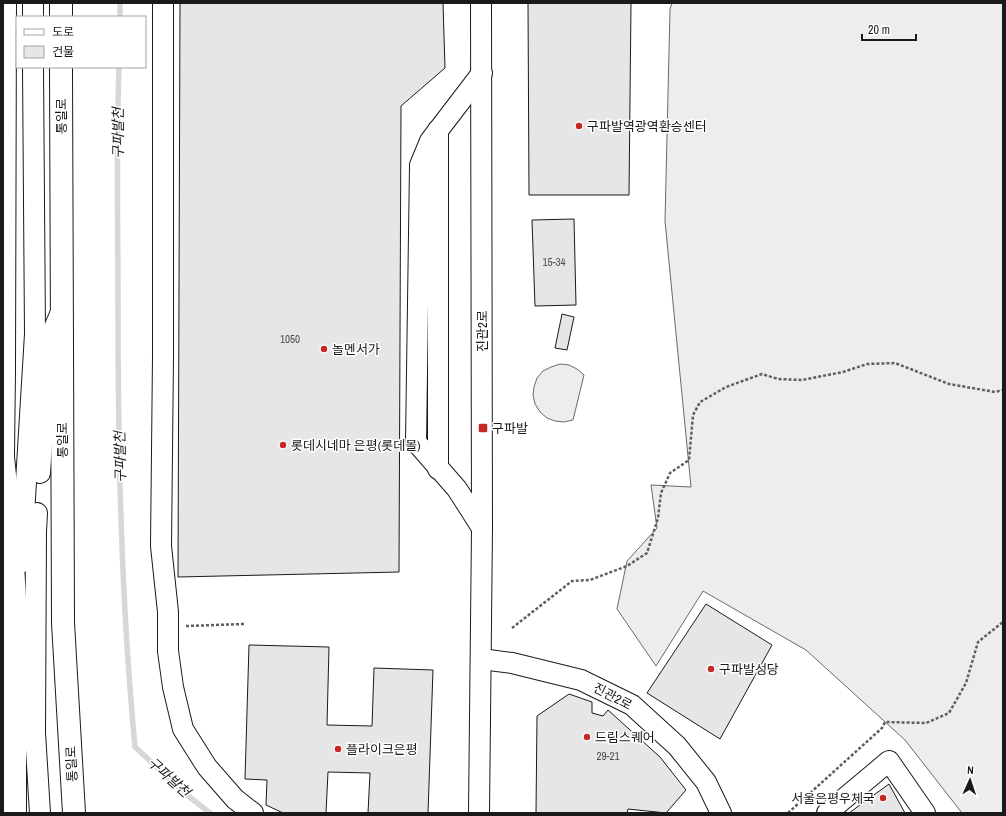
<svg xmlns="http://www.w3.org/2000/svg" width="1006" height="816" viewBox="0 0 1006 816" font-family="'Archivo Narrow','Noto Sans KR',sans-serif">
  <rect width="100%" height="100%" fill="#fff"/>
  <g fill="#ededed" stroke="#6a6a6a">
    <polygon points="672,3 1003,3 1003,813 962,813 905,740 806,650 703,591 656,666 617,609 627,561 657,528 651,485 691,487 665,221 670,9"/>
    <polygon points="560,364 569,365 577,369 584,375 573,420 564,422 555,421 547,418 540,412 535,404 533,395 534,387 537,378 543,371 551,367"/>
  </g>
  <g fill="none" stroke-linecap="round" stroke-linejoin="round">
    <g stroke="#d7d7d7" stroke-width="5.5">
      <polyline points="120,17 120,3"/>
      <path d="M119 67C116 146 118 224 118 303 118 451 121 599 135 747L187 795 210 813"/>
    </g>
  </g>
  <g fill="#e6e6e6" stroke="#1a1a1a">
    <polygon points="180,3 443,3 445,68 401,106 399,572 178,577"/>
    <polygon points="528,3 631,3 629,195 529,195"/>
    <polygon points="574,219 576,305 535,306 532,220"/>
    <polygon points="562,314 574,317 567,350 555,348"/>
    <polygon points="706,604 772,645 720,739 647,693"/>
    <polygon points="249,645 329,647 327,725 372,726 374,668 433,670 428,813 368,813 370,773 328,772 326,813 283,813 266,805 267,780 245,779"/>
    <polygon points="569,694 592,702 592,713 603,716 608,710 660,757 686,790 666,813 628,809 627,813 536,813 537,716"/>
    <polygon points="889,784 905,813 849,813"/>
  </g>
  <g fill="none" stroke-linecap="round" stroke-linejoin="round">
    <defs>
      <g id="minor">
        <polyline points="33,3 33,17"/>
        <polyline points="163,3 163,356 161,546 168,612 168,651 173,687 183,729 207,767 235,799 253,813"/>
        <polyline points="438,130 438,469"/>
        <polyline points="40,473 49,340 61,312"/>
        <polyline points="37,513 36,532 35,733 40,813"/>
        <polyline points="482,528 457,489 416,442 420,165 430,141 482,73"/>
        <polyline points="19,564 23,531 35,334 33,67"/>
        <polyline points="481,659 512,663 581,680 632,705 677,746 706,782 721,813"/>
        <polyline points="479,813 482,528 481,3"/>
        <polyline points="827,813 889,761 925,813"/>
      </g>
      <g id="major">
        <polyline points="61,3 61,17"/>
        <polyline points="61,67 63,623 74,813"/>
        <polyline points="3,455 4,370 5,3"/>
        <polyline points="3,457 11,531 15,599 15,813"/>
      </g>
    </defs>
    <use href="#minor" stroke="#1a1a1a" stroke-width="22"/>
    <use href="#major" stroke="#1a1a1a" stroke-width="24"/>
    <g stroke="#5f5f5f" stroke-width="2.5" stroke-dasharray="3 2" stroke-linecap="butt">
      <polyline points="186,626 244,624"/>
      <polyline points="512,628 572,581 590,580 627,566 647,553 658,518 661,493 670,473 689,460 693,415 700,402 726,387 762,374 778,379 802,380 843,372 867,364 895,363 949,384 995,392 1003,390"/>
      <polyline points="788,813 882,728 885,722 926,723 949,713 966,683 978,642 1003,622"/>
    </g>
    <use href="#minor" stroke="#fff" stroke-width="20"/>
    <use href="#major" stroke="#fff" stroke-width="22"/>
  </g>
  <g fill="#c62828" stroke="#fff" stroke-width="1.5">
    <circle cx="579" cy="126" r="4"/>
    <circle cx="324" cy="349" r="4"/>
    <rect x="478" y="423" width="10" height="10" rx="2"/>
    <circle cx="283" cy="445" r="4"/>
    <circle cx="711" cy="669" r="4"/>
    <circle cx="587" cy="737" r="4"/>
    <circle cx="338" cy="749" r="4"/>
    <circle cx="883" cy="798" r="4"/>
  </g>
  <g text-anchor="middle" stroke-width="3" stroke-linejoin="round" paint-order="stroke">
    <g font-size="11" fill="#4d4d4d">
      <text x="554" y="266">15-34</text>
      <text x="290" y="343">1050</text>
      <text x="608" y="760">29-21</text>
    </g>
    <g font-size="13" fill="#1a1a1a" stroke="#fff">
      <text transform="translate(61 116) rotate(-90)" y="5">통일로</text>
      <text transform="translate(482 331) rotate(-90)" y="5">진관2로</text>
      <text transform="translate(62 440) rotate(-90)" y="5">통일로</text>
      <text transform="translate(613 696) rotate(28)" y="5">진관2로</text>
      <text transform="translate(71 764) rotate(-93)" y="5">통일로</text>
    </g>
    <g font-size="13" fill="#1a1a1a" stroke="#fff" text-anchor="start">
      <text x="587" y="131">구파발역광역환승센터</text>
      <text x="332" y="354">놀멘서가</text>
      <text x="492" y="433">구파발</text>
      <text x="291" y="450">롯데시네마 은평(롯데몰)</text>
      <text x="719" y="674">구파발성당</text>
      <text x="595" y="742">드림스퀘어</text>
      <text x="346" y="754">플라이크은평</text>
      <text x="875" y="803" text-anchor="end">서울은평우체국</text>
    </g>
    <g font-size="14" font-style="italic" fill="#1a1a1a" stroke="#fff">
      <text transform="translate(118 133) rotate(-90)" y="5">구파발천</text>
      <text transform="translate(120 457) rotate(-91)" y="5">구파발천</text>
      <text transform="translate(169 777) rotate(42)" y="5">구파발천</text>
    </g>
  </g>
  <rect width="1006" height="816" fill="none" stroke="#1a1a1a" stroke-width="8"/>
  <rect x="16" y="16" width="130" height="52" fill="#ffffff" stroke="#a3a3a3"/>
  <rect x="24" y="29" width="20" height="6" fill="#ffffff" stroke="#a3a3a3"/>
  <text x="52" y="36" font-size="12" fill="#1a1a1a">도로</text>
  <rect x="24" y="46" width="20" height="12" fill="#e6e6e6" stroke="#a3a3a3"/>
  <text x="52" y="56" font-size="12" fill="#1a1a1a">건물</text>
  <g transform="translate(970 780) rotate(3)" stroke="#ffffff" stroke-width="3" paint-order="stroke">
  <path d="M0-3L7 15L0 10L-7 15Z" fill="#1a1a1a"/>
  <text y="-6" font-size="11" font-weight="bold" text-anchor="middle" fill="#1a1a1a">N</text>
  </g>
  <path d="M862 34v6h54v-6" fill="none" stroke="#1a1a1a" stroke-width="2"/>
  <text x="868" y="34" font-size="12" fill="#1a1a1a" stroke="#ffffff" stroke-width="3" paint-order="stroke">20 m</text>
</svg>
